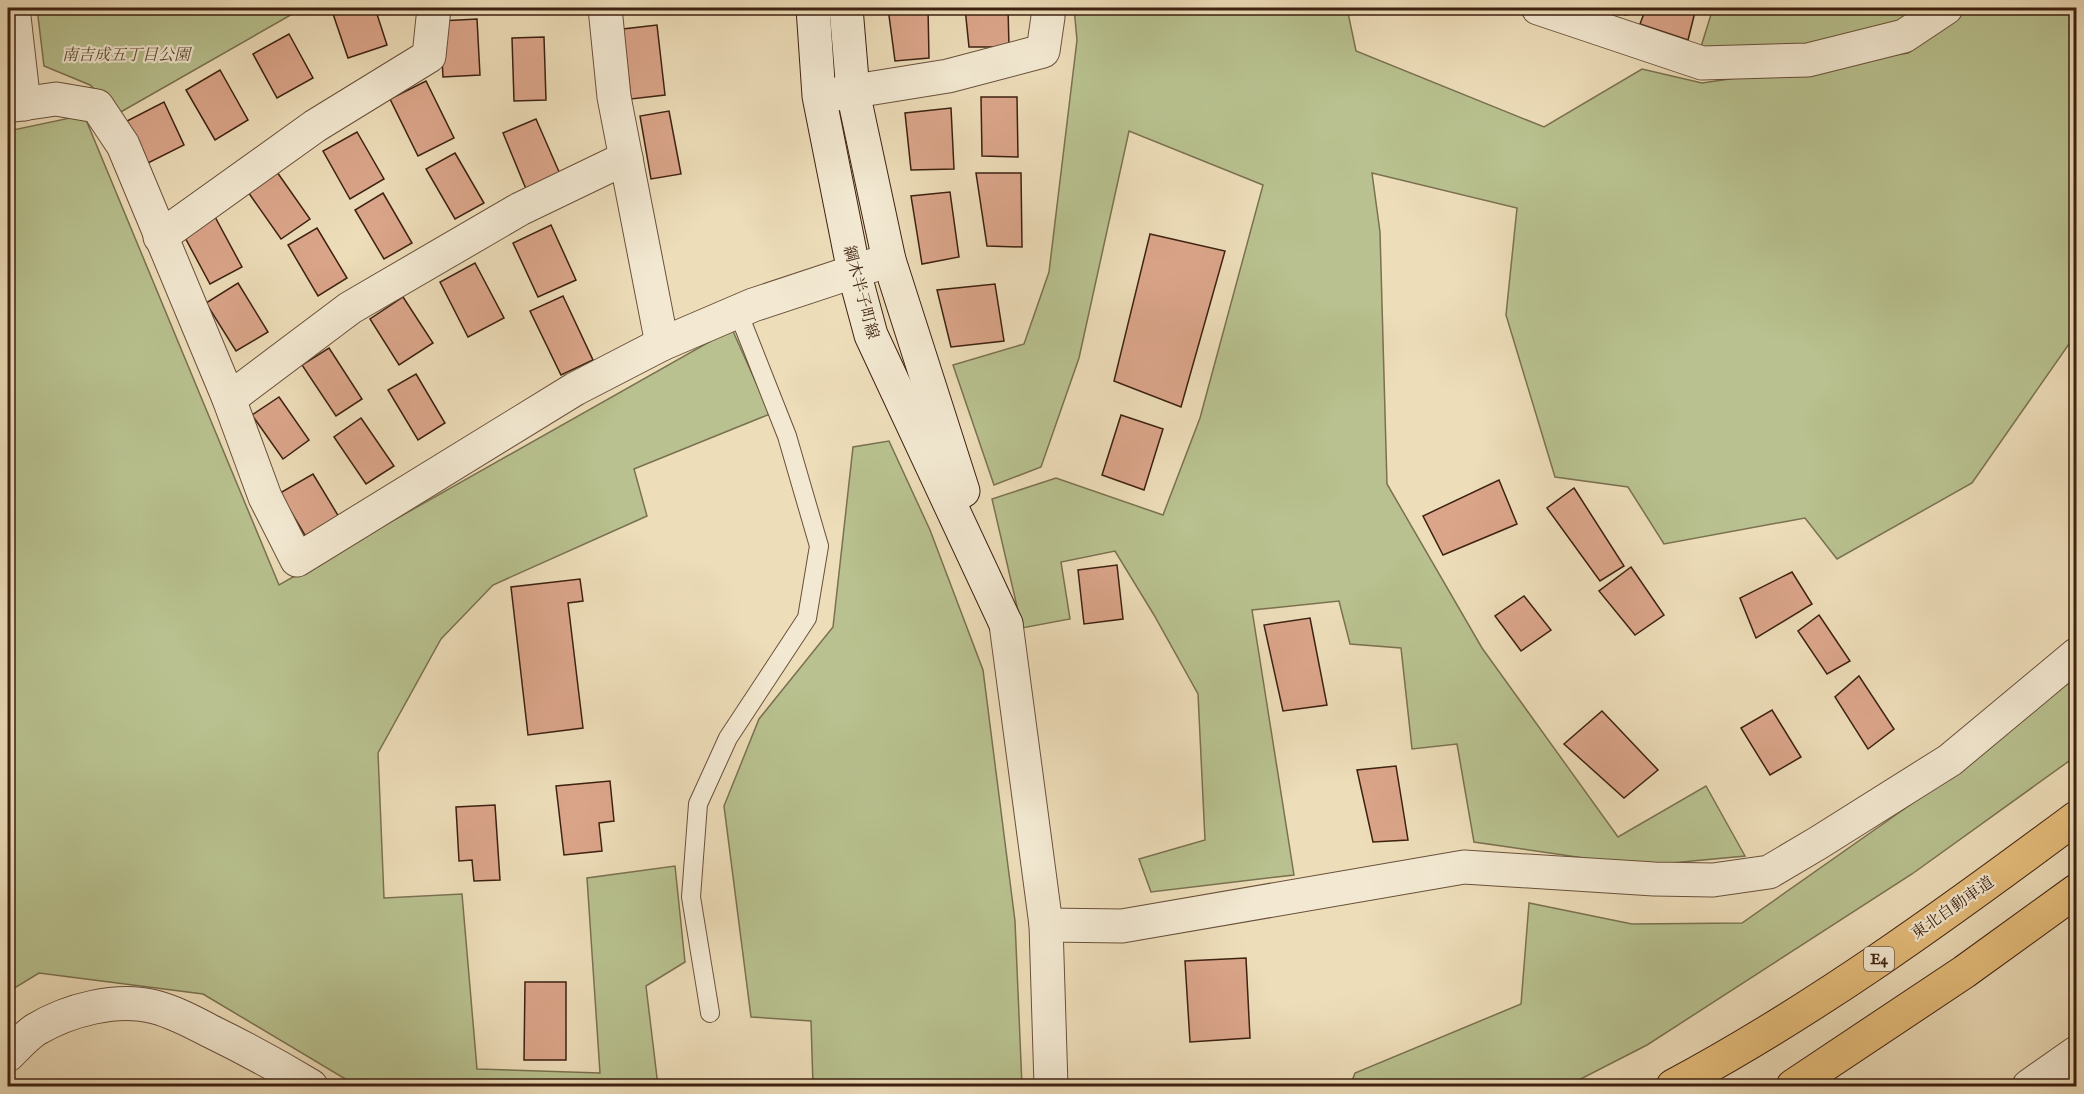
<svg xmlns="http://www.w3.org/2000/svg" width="2084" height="1094" viewBox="0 0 2084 1094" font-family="'IM FELL English','Noto Serif JP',serif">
  <rect width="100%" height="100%" fill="#edddb9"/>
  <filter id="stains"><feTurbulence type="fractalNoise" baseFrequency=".00333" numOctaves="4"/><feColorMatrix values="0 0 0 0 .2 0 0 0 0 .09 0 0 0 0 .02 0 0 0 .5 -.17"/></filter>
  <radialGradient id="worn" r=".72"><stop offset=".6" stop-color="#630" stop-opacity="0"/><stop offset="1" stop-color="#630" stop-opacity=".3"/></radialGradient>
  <g fill="#b8c18f" stroke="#7a7150" stroke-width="1.5">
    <polygon points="37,8 303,8 119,113 90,85 44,66"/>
    <polygon points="1074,8 1347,8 1356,51 1544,127 1642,69 1702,83 1908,53 1965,8 2076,8 2076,334 1972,483 1837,559 1805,518 1664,544 1628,487 1555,477 1506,315 1517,208 1372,173 1380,232 1387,484 1482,648 1618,837 1706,786 1745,856 1639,866 1474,842 1457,744 1412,749 1401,648 1350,644 1339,601 1252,610 1294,875 1151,892 1139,859 1205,840 1198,694 1154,615 1115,551 1061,562 1070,619 1022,628 992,499 1056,478 1163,515 1200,418 1263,185 1129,131 1079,358 1041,467 994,485 953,365 1024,344 1049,272 1077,40"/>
    <polygon points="1713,8 1923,8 1914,16 1849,39 1770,52 1700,50"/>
    <polygon points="84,115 279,585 732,329 770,414 634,469 647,516 493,585 441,639 378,753 384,898 462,894 477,1069 600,1073 587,878 675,866 685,962 646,986 658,1086 357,1086 203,994 39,973 8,992 8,131"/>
    <polygon points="889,441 930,530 983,670 1015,921 1022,1086 813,1086 811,1021 751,1017 724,806 759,719 833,627 853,447"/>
    <polygon points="2076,677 2076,756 1912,874 1647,1045 1567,1086 1350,1086 1355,1073 1521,1004 1529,903 1632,924 1742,923 1964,767"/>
  </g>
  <g fill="#dba58a" stroke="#3d2110" stroke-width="1.5">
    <polygon points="331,8 375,8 387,45 348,58"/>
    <polygon points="888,8 928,8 929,58 895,61"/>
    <polygon points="965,8 1008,8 1009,47 969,47"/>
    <polygon points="1606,8 1628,8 1626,15"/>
    <polygon points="1646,8 1696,8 1688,40 1640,24"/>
    <polygon points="477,19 480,75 443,77 440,21"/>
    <polygon points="657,25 665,95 631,99 623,29"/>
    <polygon points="289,34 313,78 277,98 253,54"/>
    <polygon points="544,37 546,100 514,101 512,38"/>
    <polygon points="220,70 248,120 215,140 186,90"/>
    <polygon points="426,81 454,138 418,156 390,99"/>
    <polygon points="981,97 1017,97 1018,157 982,156"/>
    <polygon points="164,102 184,145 144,165 123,123"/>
    <polygon points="951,108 954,169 911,170 905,113"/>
    <polygon points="669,111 681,174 651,179 640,116"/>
    <polygon points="536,119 560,174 526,189 503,133"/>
    <polygon points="357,132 384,179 350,199 323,151"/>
    <polygon points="455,153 484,203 455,219 426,169"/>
    <polygon points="277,172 310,219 281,239 248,192"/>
    <polygon points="976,173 1021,173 1022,247 987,246"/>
    <polygon points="950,192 959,257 922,264 911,196"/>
    <polygon points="383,193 412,243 384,259 355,210"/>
    <polygon points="214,215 242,267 210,284 182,232"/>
    <polygon points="551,225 576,280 538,297 513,243"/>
    <polygon points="317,228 347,278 318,296 288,245"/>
    <polygon points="1150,234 1225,251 1181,407 1114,381"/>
    <polygon points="475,263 504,318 468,337 440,282"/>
    <polygon points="238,283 268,332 236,351 206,303"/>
    <polygon points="995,284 1004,341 951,347 937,290"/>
    <polygon points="563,296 593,360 561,375 530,311"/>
    <polygon points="403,297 433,343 399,365 370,319"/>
    <polygon points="329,348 362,399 336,416 302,365"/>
    <polygon points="416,374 445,423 418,440 388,390"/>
    <polygon points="279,397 309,440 283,459 252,415"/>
    <polygon points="1121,415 1163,429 1144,490 1102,475"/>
    <polygon points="361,418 394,466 366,484 334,437"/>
    <polygon points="313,474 339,517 306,537 280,493"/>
    <polygon points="1499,480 1517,524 1443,555 1423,516"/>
    <polygon points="1574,488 1624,566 1600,581 1547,508"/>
    <polygon points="1117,565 1123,619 1084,624 1078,570"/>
    <polygon points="1631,567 1664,615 1635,635 1599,591"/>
    <polygon points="1792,572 1812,604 1756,638 1740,598"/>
    <polygon points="580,579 583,601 568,603 583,728 528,735 511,587"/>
    <polygon points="1524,596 1551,630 1521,651 1495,616"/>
    <polygon points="1819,615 1850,661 1827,674 1798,631"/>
    <polygon points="1310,618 1327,705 1283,711 1264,625"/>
    <polygon points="1859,676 1894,729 1868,749 1835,697"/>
    <polygon points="1772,710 1801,757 1770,775 1741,728"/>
    <polygon points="1602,711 1658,770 1624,798 1564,744"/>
    <polygon points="1396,766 1408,840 1373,842 1357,770"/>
    <polygon points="610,781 614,821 599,823 602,851 564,855 556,786"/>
    <polygon points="495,805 500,880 474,881 472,860 459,861 456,807"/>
    <polygon points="1246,958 1250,1038 1190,1042 1185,961"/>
    <polygon points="525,982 566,982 566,1060 524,1060"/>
  </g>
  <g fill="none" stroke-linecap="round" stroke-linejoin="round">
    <defs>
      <polyline id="lane" points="710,1013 691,897 698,804 728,738 807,618 819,546 787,436 738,312"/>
      <g id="street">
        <polyline points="13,8 24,104"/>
        <polyline points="605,8 614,97 662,344"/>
        <polyline points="1538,8 1702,63 1808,60 1904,36 1946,8"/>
        <polyline points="824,96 948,76 1043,51 1048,17 1047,8"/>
        <polyline points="8,106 56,99 97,106 123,145 229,399 265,497 297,560 575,389 662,344 753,305 889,260"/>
        <polyline points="160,237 315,126 429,56 434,8"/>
        <polyline points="229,399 350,308 520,209 626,158"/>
        <polyline points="1006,624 1046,925 1051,1086"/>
        <polyline points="1046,925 1122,926 1464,867 1654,879 1713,880 1769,872 1818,843 1950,760 2076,655"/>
        <path d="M8 1055C16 1047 25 1037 35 1030 68 1010 117 997 155 1007 174 1012 193 1022 210 1031 245 1048 278 1066 311 1086"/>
        <polyline points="2029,1086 2076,1053"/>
      </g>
      <g id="secondary">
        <polyline points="813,8 819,96 854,272 871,335 1006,624"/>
        <polyline points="846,8 853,92 889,260 963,491"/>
      </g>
      <g id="highway">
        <path d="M1673 1086C1815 1010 1947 914 2076 818"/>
        <polyline points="1793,1086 1964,972 2076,891"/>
      </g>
    </defs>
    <use href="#lane" stroke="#69503a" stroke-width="20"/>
    <use href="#street" stroke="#69503a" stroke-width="35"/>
    <use href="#secondary" stroke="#3d2110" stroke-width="35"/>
    <use href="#highway" stroke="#3d2110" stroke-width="35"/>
    <use href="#lane" stroke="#f3e9d2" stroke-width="18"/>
    <use href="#street" stroke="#f3e9d2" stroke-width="33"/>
    <use href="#secondary" stroke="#f3e9d2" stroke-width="33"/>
    <use href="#highway" stroke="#e6be7c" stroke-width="33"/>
  </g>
  <g text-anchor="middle" stroke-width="4.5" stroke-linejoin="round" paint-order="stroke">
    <rect fill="#f3e9d2" stroke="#745d4a" stroke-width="1.5" x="1864" y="947" width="30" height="24" rx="4.5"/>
    <g font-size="15" font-weight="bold" fill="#3d2110">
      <text x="1879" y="964">E4</text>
    </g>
    <g font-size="16" font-style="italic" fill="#5c4930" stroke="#f3e9d2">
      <text x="126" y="60">南吉成五丁目公園</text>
    </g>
    <g font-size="16" fill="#3d2110" stroke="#f3e9d2">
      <text transform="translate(862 292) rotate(75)" y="6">綱木半子町線</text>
      <text transform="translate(1952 907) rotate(-35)" y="6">東北自動車道</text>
    </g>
  </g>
  <rect width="2084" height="1094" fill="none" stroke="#edddb9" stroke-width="30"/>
  <rect x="9" y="9" width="2066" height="1076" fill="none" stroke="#3d2110" stroke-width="3"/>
  <rect x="15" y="15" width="2054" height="1064" fill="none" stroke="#3d2110" stroke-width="1.5"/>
  <rect width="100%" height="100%" filter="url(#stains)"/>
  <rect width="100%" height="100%" fill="url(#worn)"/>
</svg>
